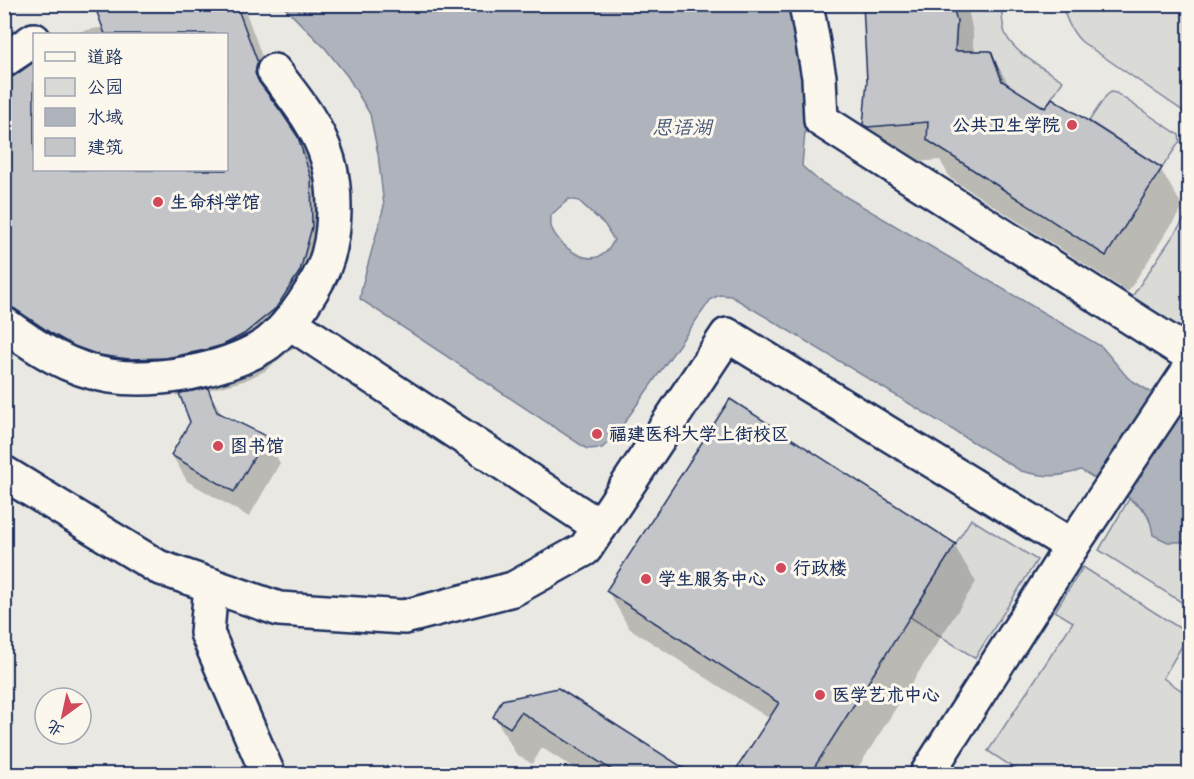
<svg xmlns="http://www.w3.org/2000/svg" width="1194" height="779" viewBox="0 0 1194 779" font-family="Sriracha,'LXGW WenKai TC',sans-serif">
  <rect width="100%" height="100%" fill="#fbf7ec"/>
  <filter id="ink" filterUnits="userSpaceOnUse"><feTurbulence type="fractalNoise" baseFrequency=".0167" numOctaves="2"/><feDisplacementMap in="SourceGraphic" scale="12" xChannelSelector="R" yChannelSelector="G"/><feConvolveMatrix kernelMatrix="1 2 1 2 8 2 1 2 1" color-interpolation-filters="sRGB"/></filter>
  <g filter="url(#ink)">
    <path fill="#eae8e2" fill-rule="evenodd" d="M5 5H1189V774H5ZM34 34H226V170H34ZM45 698H81V734H45Z"/>
    <g fill="#dadad7" stroke="#7a849a" stroke-width="1.5">
      <path d="M952 4 1001 5C1002 13 1002 24 1005 33 1013 53 1045 69 1063 81L1045 108 1002 81 991 51H955L957 21Z"/>
      <path d="M1062 5H1189V115L1082 42C1071 32 1066 19 1062 5Z"/>
      <polygon points="1111,92 1116,93 1179,135 1180,141 1162,168 1089,121 1106,96"/>
      <polygon points="1189,212 1189,347 1125,307"/>
      <polygon points="1129,499 1145,511 1152,526 1184,543 1189,542 1189,607 1099,550"/>
      <polygon points="971,519 1037,560 975,658 910,617"/>
      <polygon points="1083,567 1189,634 1163,678 1187,694 1189,691 1189,774 1018,774 1020,772 988,751 1073,622 1055,611"/>
    </g>
    <path fill="#afb3bb" stroke="#747e96" stroke-width="1.5" fill-rule="evenodd" d="M282 5H790L795 21 805 85V132L802 166 819 181 1102 347 1128 378 1157 396 1189 412V542H1168L1153 535C1152 528 1150 519 1146 512 1138 500 1095 480 1081 470 1057 478 1045 477 1021 471L731 296 720 295 711 299 615 436 602 448 587 449 360 299 362 286 384 206 378 154 370 114 348 77 325 48ZM569 199 579 201 605 225 614 240C612 243 610 249 606 252 588 268 560 247 552 229 550 225 551 220 551 215Z"/>
    <g fill="#0003">
      <polygon points="96,4 243,4 278,101 277,108 297,138 319,176 332,265 320,309 297,345 265,371 244,381 208,390 223,416 265,437 280,463 249,517 187,481 172,455 191,422 181,395 151,396 122,391 4,327 4,82 6,80 15,77 34,64 34,170 226,170 226,34 66,34 104,27"/>
      <polygon points="864,4 967,4 973,33 973,44 976,52 990,52 1010,87 1045,110 1052,100 1161,170 1183,207 1128,292 950,178 940,160 890,164 887,162 865,124 869,81"/>
      <polygon points="954,545 976,582 854,774 734,774 770,719 629,628 608,591"/>
      <polygon points="558,689 690,774 583,774 542,748 532,764 516,754 495,717"/>
      <polygon points="714,768 725,774 710,774"/>
    </g>
    <g fill="#c3c5c9" stroke="#1b2f5e" stroke-width="1.5">
      <polygon points="94,4 236,4 258,63 255,73 259,82 282,113 298,137 311,178 312,227 300,271 276,308 244,334 223,345 205,350 166,358 129,359 113,357 99,355 74,346 51,333 15,309 4,305 5,79 14,76 34,62 34,170 226,170 226,34 105,34"/>
      <polygon points="863,4 952,4 957,21 955,51 991,51 1002,81 1045,108 1052,98 1162,168 1106,256 927,140 928,122 868,127 863,125 867,81"/>
      <polygon points="208,388 217,412 266,436 234,492 171,455 190,422 179,393"/>
      <polygon points="730,399 956,544 810,774 733,774 779,703 606,591"/>
      <polygon points="558,688 693,774 618,774 521,712 510,728 493,717 502,700"/>
    </g>
    <g fill="none" stroke-linecap="round" stroke-linejoin="round">
      <defs>
        <g id="minor">
          <polyline points="806,4 819,77 821,120 1190,355"/>
          <polyline points="4,60 34,40"/>
          <polyline points="289,322 600,527"/>
          <path d="M4 324C37 348 68 369 110 376 156 383 223 371 264 346 275 339 284 328 293 318 305 302 316 285 324 267 336 237 337 191 328 160 318 126 295 98 274 71"/>
          <polyline points="4,473 158,567 279,609 404,617 513,589 585,549 727,335 1072,546"/>
          <polyline points="211,585 207,633 268,774"/>
          <polyline points="927,774 1072,546 1190,369"/>
        </g>
      </defs>
      <use href="#minor" stroke="#1b2f5e" stroke-width="38"/>
      <use href="#minor" stroke="#fbf7ec" stroke-width="33"/>
    </g>
  </g>
  <g fill="#d1495b" stroke="#fbf7ec" stroke-width="2">
    <circle cx="1072" cy="125" r="6"/>
    <circle cx="158" cy="202" r="6"/>
    <circle cx="597" cy="434" r="6"/>
    <circle cx="218" cy="446" r="6"/>
    <circle cx="781" cy="568" r="6"/>
    <circle cx="646" cy="579" r="6"/>
    <circle cx="820" cy="695" r="6"/>
  </g>
  <g text-anchor="middle" stroke-width="6" stroke-linejoin="round" paint-order="stroke">
    <g font-size="18" font-weight="bold" fill="#1b2f5e" stroke="#fbf7ec" text-anchor="start">
      <text x="1060" y="131" text-anchor="end">公共卫生学院</text>
      <text x="170" y="208">生命科学馆</text>
      <text x="609" y="440">福建医科大学上街校区</text>
      <text x="230" y="452">图书馆</text>
      <text x="793" y="574">行政楼</text>
      <text x="658" y="585">学生服务中心</text>
      <text x="832" y="701">医学艺术中心</text>
    </g>
    <g font-size="20" font-style="italic" fill="#47577a" stroke="#fbf7ec">
      <text x="682" y="134">思语湖</text>
    </g>
  </g>
  <rect width="1194" height="779" fill="none" stroke="#fbf7ec" stroke-width="24"/>
  <rect x="12" y="12" width="1170" height="755" fill="none" stroke="#1b2f5e" stroke-width="2" filter="url(#ink)"/>
  <rect x="33" y="33" width="195" height="138" fill="#fbf7ec" stroke="#a1a7b3" stroke-width="1.5"/>
  <rect x="45" y="52" width="30" height="9" fill="#fbf7ec" stroke="#a1a7b3" stroke-width="1.5"/>
  <text x="87" y="63" font-size="18" fill="#1b2f5e">道路</text>
  <rect x="45" y="78" width="30" height="18" fill="#dadad7" stroke="#a1a7b3" stroke-width="1.5"/>
  <text x="87" y="93" font-size="18" fill="#1b2f5e">公园</text>
  <rect x="45" y="108" width="30" height="18" fill="#afb3bb" stroke="#a1a7b3" stroke-width="1.5"/>
  <text x="87" y="123" font-size="18" fill="#1b2f5e">水域</text>
  <rect x="45" y="138" width="30" height="18" fill="#c3c5c9" stroke="#a1a7b3" stroke-width="1.5"/>
  <text x="87" y="153" font-size="18" fill="#1b2f5e">建筑</text>
  <g transform="translate(63 716) rotate(213)"><circle r="28" fill="#fbf7ec" stroke="#a1a7b3" stroke-width="1.5"/>
  <path d="M0-4.5L10 22L0 15L-10 22Z" fill="#d1495b"/>
  <text y="-9" font-size="16" font-weight="bold" text-anchor="middle" fill="#1b2f5e">北</text>
  </g>
</svg>
